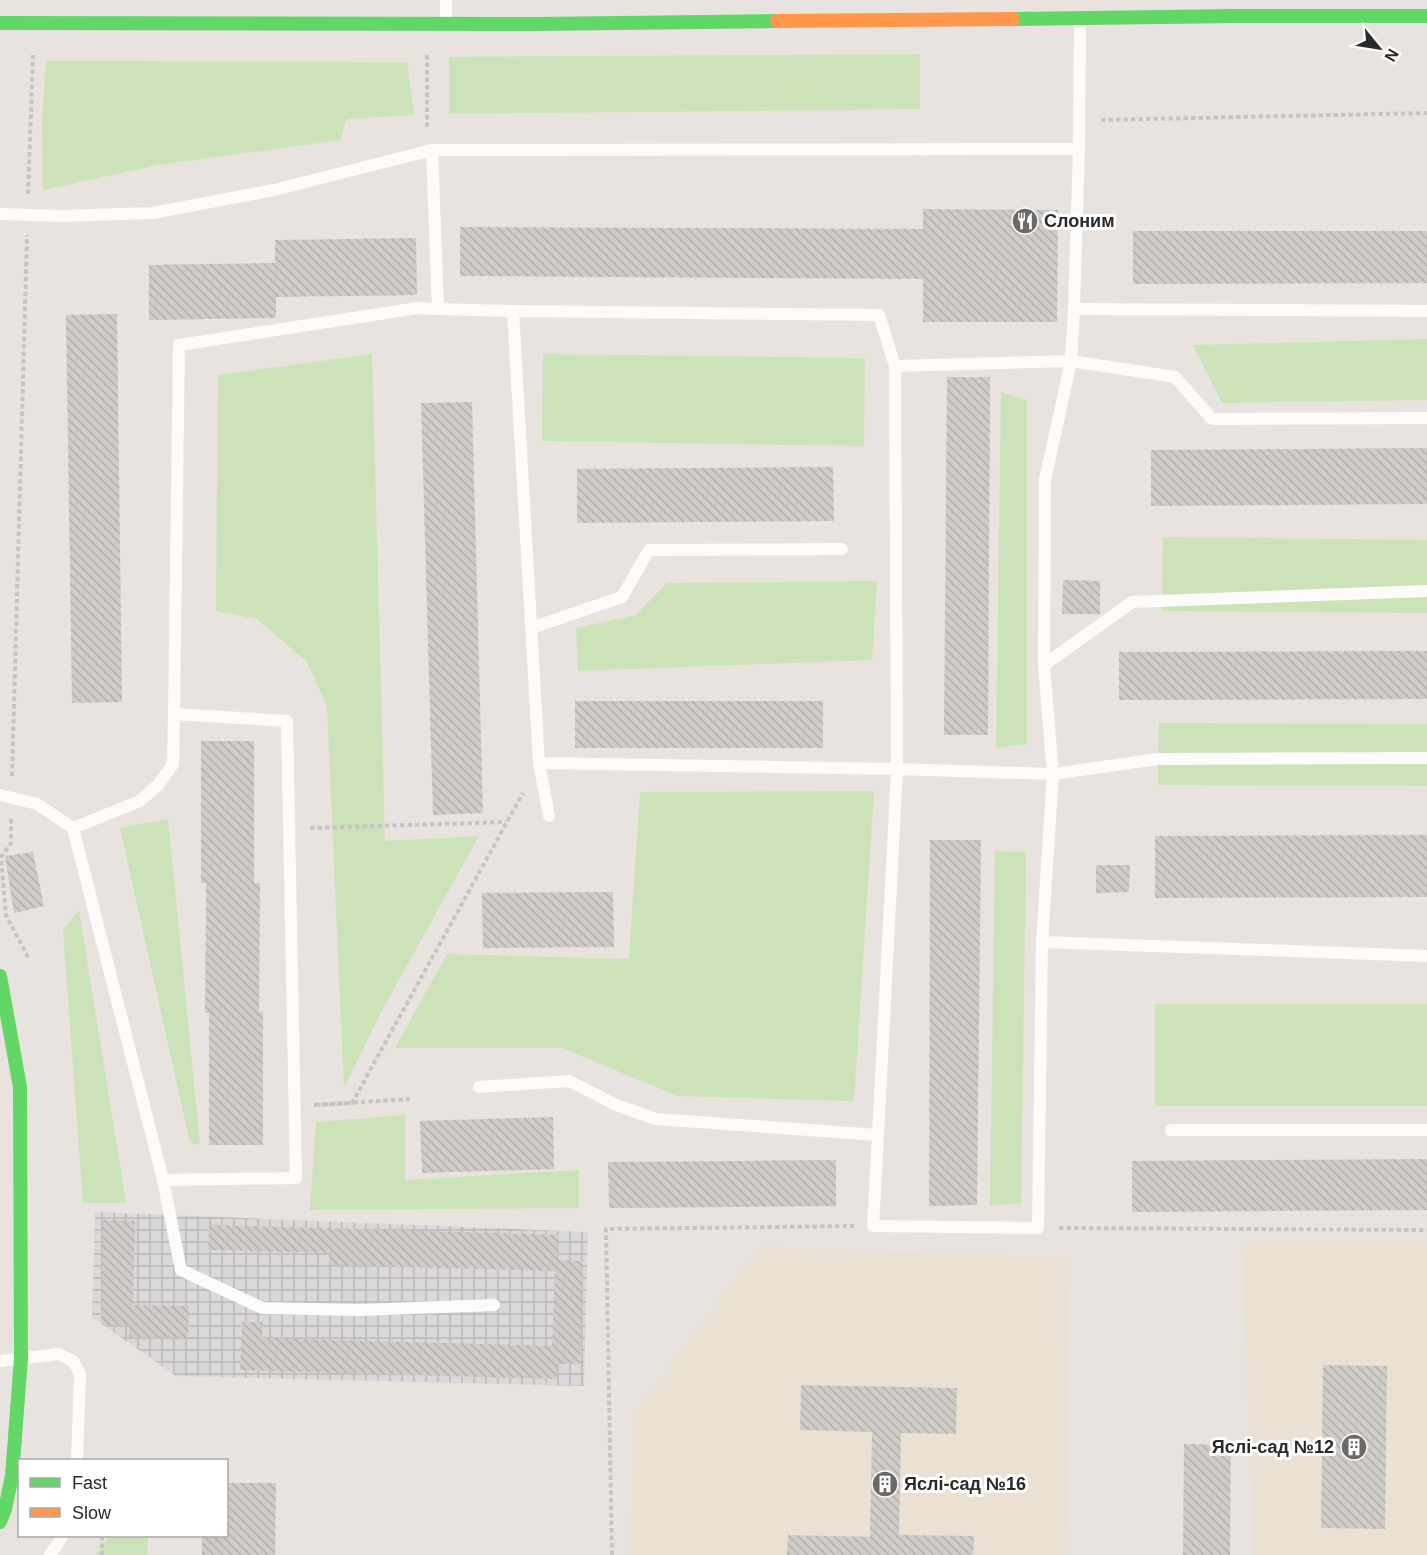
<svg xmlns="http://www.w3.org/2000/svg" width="1427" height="1555" viewBox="0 0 1427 1555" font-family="Helvetica,sans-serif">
  <defs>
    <pattern id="industrial-grid" width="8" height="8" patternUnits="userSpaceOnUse" patternTransform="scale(1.5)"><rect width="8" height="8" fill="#dbd8da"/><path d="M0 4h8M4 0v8" fill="none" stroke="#bcb9bb"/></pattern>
    <pattern id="building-back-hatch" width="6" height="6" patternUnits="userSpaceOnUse" patternTransform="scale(1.5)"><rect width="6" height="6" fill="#cfccc8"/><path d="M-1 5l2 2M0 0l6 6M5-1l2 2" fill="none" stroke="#b2afac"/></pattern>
  </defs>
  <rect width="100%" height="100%" fill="#e8e3de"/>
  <polygon fill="url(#industrial-grid)" points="95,1212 588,1232 584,1386 176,1376 92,1317"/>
  <g fill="#ebe1d3">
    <polygon points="1427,1241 1427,1555 1253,1555 1242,1242"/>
    <polygon points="761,1247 1070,1258 1066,1555 631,1555 633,1415"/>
  </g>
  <g fill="#cce2b8">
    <polygon points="920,54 920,109 449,114 449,57"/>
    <polygon points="46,61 407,62 414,115 346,119 341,140 158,165 43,190 42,123"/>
    <polygon points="1427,339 1427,400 1222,403 1193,345"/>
    <polygon points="372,354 385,841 479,836 380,1014 344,1088 327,706 307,662 257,619 216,611 218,375"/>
    <polygon points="543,354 865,358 864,446 542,441"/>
    <polygon points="1001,392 1027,400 1027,744 996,748"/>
    <polygon points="1163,537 1427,540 1427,613 1162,611"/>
    <polygon points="877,581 872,660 578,671 576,628 636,615 667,583"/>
    <polygon points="1159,723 1427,724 1427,786 1158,785"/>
    <polygon points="874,791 854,1101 677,1096 563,1048 395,1048 447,954 629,959 640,792"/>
    <polygon points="168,819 200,1145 190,1143 120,828"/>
    <polygon points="995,851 1026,852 1021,1203 990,1206"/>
    <polygon points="79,910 126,1203 83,1203 63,930"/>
    <rect x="1155" y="1004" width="272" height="102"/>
    <polygon points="405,1115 405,1180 579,1170 579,1208 310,1210 316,1122"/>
    <polygon points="109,1536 148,1536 147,1555 96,1555"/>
  </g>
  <g fill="url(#building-back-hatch)">
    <polygon points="923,209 1058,210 1057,322 923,322 923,279 460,276 460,227 923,229"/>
    <polygon points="1133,231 1427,231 1427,283 1133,284"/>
    <polygon points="416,238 417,295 276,297 276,318 149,320 149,265 275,263 275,240"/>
    <polygon points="117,314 122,702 72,703 66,315"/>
    <polygon points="947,377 990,377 988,735 944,735"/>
    <polygon points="472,402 483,813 433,815 421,403"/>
    <polygon points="1427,448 1427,504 1151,506 1151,450"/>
    <polygon points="833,467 834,521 577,523 577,469"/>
    <polygon points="1063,580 1100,581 1100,614 1062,614"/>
    <polygon points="1427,651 1427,699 1119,700 1119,652"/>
    <rect x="575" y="701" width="248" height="47"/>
    <polygon points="201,741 254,741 254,883 260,883 259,1012 263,1011 263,1145 209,1145 209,1013 205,1013 206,883 201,883"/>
    <polygon points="1427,835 1427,897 1155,898 1155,836"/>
    <polygon points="930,840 981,840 977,1205 929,1206"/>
    <polygon points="33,852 44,906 14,913 5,856"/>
    <polygon points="1096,865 1130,865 1129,892 1096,893"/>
    <polygon points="613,892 614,947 483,948 482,893"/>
    <polygon points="553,1117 554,1169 422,1173 420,1121"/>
    <polygon points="1427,1159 1427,1210 1132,1212 1132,1161"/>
    <polygon points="836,1160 836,1206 609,1208 608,1162"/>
    <polygon points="103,1220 135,1221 133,1305 189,1306 188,1338 129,1337 129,1325 101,1325"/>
    <polygon points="209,1225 559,1235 558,1260 583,1261 580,1364 557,1364 557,1379 240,1370 242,1322 263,1322 262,1338 552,1346 555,1271 330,1265 331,1253 208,1250"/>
    <polygon points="1323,1365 1387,1366 1385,1529 1321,1528"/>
    <polygon points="801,1385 957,1388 956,1434 901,1433 899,1535 974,1536 973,1555 787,1555 788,1535 870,1537 872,1432 800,1430"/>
    <polygon points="1184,1444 1231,1445 1230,1555 1183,1555"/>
    <polygon points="226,1483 276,1483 275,1555 202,1555 202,1536 226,1536"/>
  </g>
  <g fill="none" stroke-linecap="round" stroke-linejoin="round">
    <g stroke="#c6c5c5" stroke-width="4" stroke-dasharray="4.5 3" stroke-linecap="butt">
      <polyline points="1101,120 1427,113"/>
      <polyline points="427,127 427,55"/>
      <polyline points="28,194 33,55"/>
      <polyline points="12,776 27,235"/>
      <polyline points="11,819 11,843 1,857 6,915 29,959"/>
      <polyline points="310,828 506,822"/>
      <polyline points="314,1105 352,1103 523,793"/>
      <polyline points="316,1105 410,1099"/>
      <polyline points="1059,1228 1427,1230"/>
      <polyline points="102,1536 102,1555"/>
      <polyline points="612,1555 606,1229 854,1226"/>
    </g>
    <g stroke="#fcfbfa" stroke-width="12">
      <polyline points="446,21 446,0"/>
      <polyline points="432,150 438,309 513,311"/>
      <polyline points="0,214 62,216 153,213 274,190 432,150 1079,149"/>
      <polyline points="1074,309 1427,311"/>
      <polyline points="1427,418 1212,419 1175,377 1071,361 895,366 879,315 513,311 539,763 897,769 1053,774 1158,759 1427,758"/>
      <polyline points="531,628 622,597 649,550 842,549"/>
      <polyline points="1044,665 1132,602 1427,591"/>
      <polyline points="174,714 179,345 418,308 438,309"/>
      <polyline points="539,763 549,816"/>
      <polyline points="0,795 37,804 73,828 163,1180 296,1178 287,721 174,714 173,764 159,784 140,801 73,828"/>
      <polyline points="1042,942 1427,956"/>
      <polyline points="479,1087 569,1081 616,1105 656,1119 878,1135 873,1226 1038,1228 1042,942 1053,774 1044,665 1045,480 1071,361 1074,309 1079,149 1080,20"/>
      <polyline points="1171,1130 1427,1130"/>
      <polyline points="878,1135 897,769 895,366"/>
      <polyline points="163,1180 181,1270 262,1308 359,1310 494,1305"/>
      <polyline points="0,1361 59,1354 73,1361 80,1374 77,1460"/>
      <polyline points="50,1555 59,1542 62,1536"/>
    </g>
    <g stroke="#63d668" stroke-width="14">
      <polyline points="1013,19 1234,16 1427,16"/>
      <polyline points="0,23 537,24 777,21"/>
      <polyline points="0,976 20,1087 21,1358 12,1476 5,1509 0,1522"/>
    </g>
    <polyline stroke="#ff974d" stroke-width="14" points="777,21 1013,19"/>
  </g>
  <defs>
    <symbol id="restaurant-disc" viewBox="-11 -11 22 22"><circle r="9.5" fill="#6c6a68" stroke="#fff"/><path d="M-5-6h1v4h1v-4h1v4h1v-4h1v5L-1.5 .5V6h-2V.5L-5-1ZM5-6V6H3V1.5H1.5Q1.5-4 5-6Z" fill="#fff"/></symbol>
    <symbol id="building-disc" viewBox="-11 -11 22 22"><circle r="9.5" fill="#6c6a68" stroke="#fff"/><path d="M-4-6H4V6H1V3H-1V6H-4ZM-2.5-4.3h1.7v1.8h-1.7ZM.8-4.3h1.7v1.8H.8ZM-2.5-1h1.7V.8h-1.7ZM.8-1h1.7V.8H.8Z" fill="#fff"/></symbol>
  </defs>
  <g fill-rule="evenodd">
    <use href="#restaurant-disc" x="1010" y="206" width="30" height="30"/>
    <use href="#building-disc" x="1339" y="1432" width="30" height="30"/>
    <use href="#building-disc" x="870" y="1469" width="30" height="30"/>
  </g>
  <g text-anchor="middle" stroke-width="6" stroke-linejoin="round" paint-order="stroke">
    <g font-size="18" font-weight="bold" fill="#292929" stroke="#fff" text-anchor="start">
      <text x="1044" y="227">Слоним</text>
      <text x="1334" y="1453" text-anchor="end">Яслі-сад №12</text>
      <text x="904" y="1490">Яслі-сад №16</text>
    </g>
  </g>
  <rect x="18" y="1459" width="210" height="78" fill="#ffffff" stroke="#a9a9a9" stroke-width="1.5"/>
  <rect x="30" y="1478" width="30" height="9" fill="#63d668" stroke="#a9a9a9" stroke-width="1.5"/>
  <text x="72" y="1489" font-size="18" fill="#292929">Fast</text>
  <rect x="30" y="1508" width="30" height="9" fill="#ff974d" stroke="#a9a9a9" stroke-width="1.5"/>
  <text x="72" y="1519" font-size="18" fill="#292929">Slow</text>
  <g transform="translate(1379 48) rotate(120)" stroke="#ffffff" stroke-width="4.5" paint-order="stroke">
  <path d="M0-4.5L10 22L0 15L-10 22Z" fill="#292929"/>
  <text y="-9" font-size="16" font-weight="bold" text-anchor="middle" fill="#292929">N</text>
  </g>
</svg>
